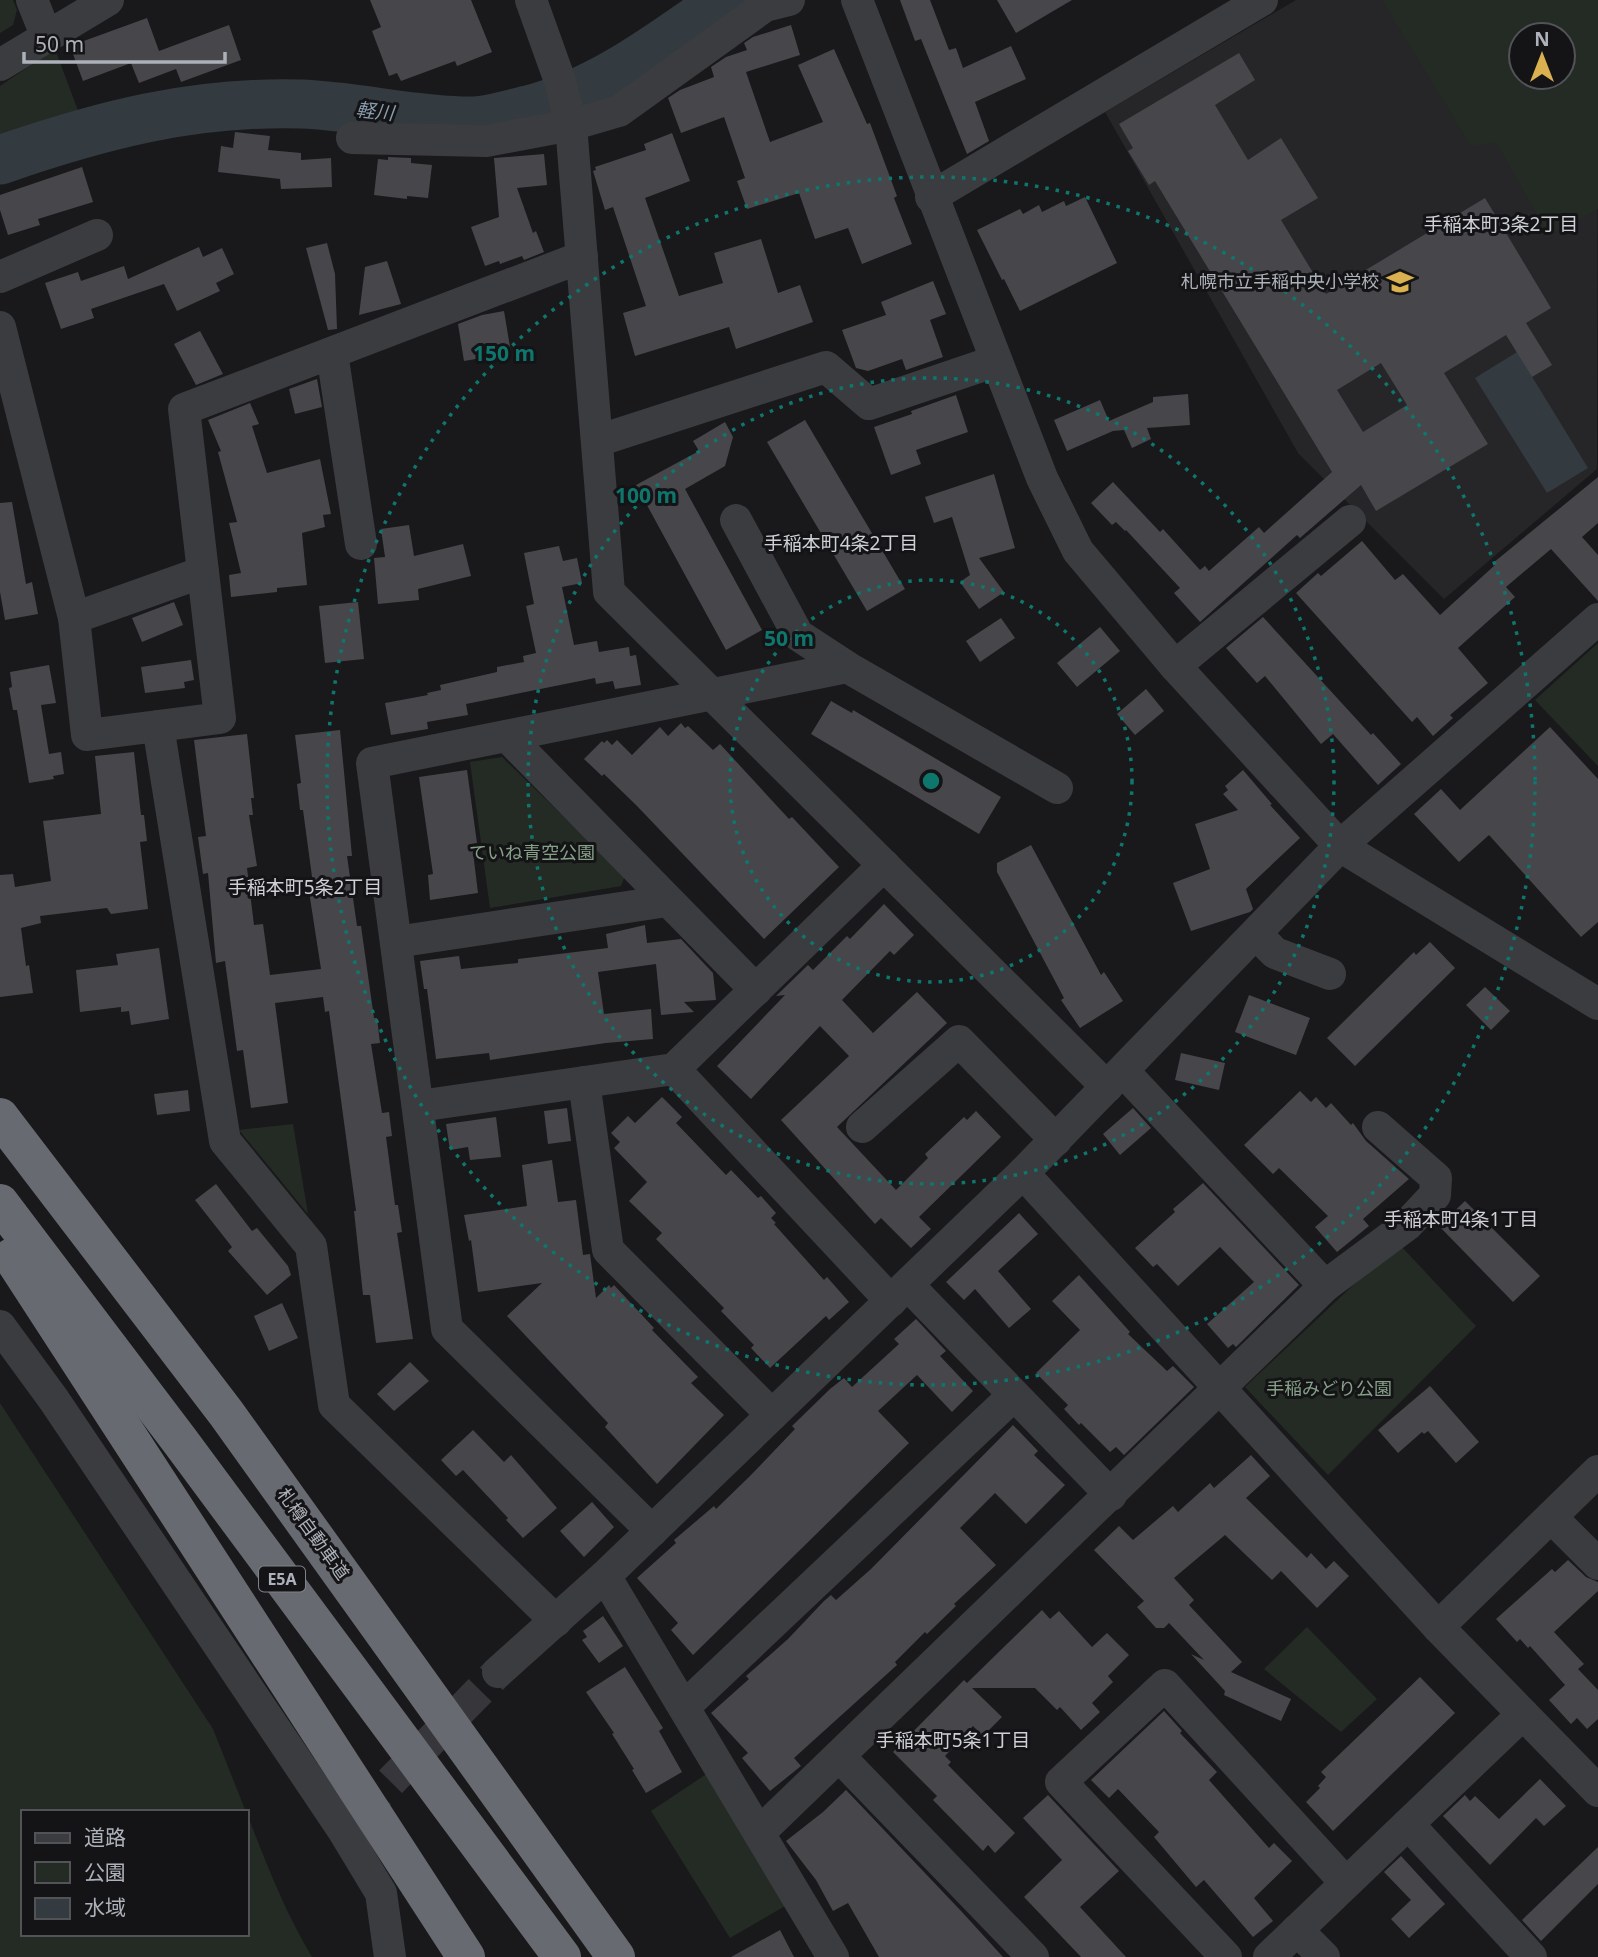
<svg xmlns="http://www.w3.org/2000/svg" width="1598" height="1957" viewBox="0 0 1598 1957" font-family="'Noto Sans','Noto Sans JP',sans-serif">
  <rect width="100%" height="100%" fill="#19191b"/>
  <path fill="#262528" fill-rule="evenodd" d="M1296 0H1598L1597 469 1444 599 1298 453 1105 112ZM1521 35H1563V77H1521Z"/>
  <g fill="#242b25" fill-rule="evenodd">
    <polygon points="0,0 13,0 17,10 13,25 0,33"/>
    <path d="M1382 0H1598V209L1549 235 1496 142 1471 146ZM1521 35H1563V77H1521Z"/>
    <polygon points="55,49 80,116 0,144 0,86"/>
    <polygon points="1598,643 1598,766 1535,700"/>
    <polygon points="502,757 625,876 621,886 490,908 470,762"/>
    <polygon points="293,1124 308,1214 239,1130"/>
    <polygon points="1398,1243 1476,1326 1328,1475 1245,1387"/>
    <path d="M0 1403 213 1729 246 1812H23V1934H247V1814C266 1863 285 1912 312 1957H0Z"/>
    <polygon points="1307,1627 1377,1699 1341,1732 1264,1669"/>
    <polygon points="708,1773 785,1906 730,1938 651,1811"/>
  </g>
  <polygon fill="#333a40" points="1517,352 1588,468 1547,493 1475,378"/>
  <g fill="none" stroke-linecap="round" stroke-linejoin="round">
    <path stroke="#333a40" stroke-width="49" d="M0 160C101 125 193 101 301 104 357 106 414 121 470 121 488 121 510 114 528 110 603 91 663 43 726 0"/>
  </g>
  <g fill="#47474b" fill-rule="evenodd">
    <polygon points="370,0 471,0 492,52 457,66 455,61 401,81 397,73 389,76 372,31 381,27"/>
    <polygon points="900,0 930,0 949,50 956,48 963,68 1011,46 1026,79 975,102 989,141 967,154 921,39 915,41"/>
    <polygon points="997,0 1072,0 1016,33"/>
    <polygon points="147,18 159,51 229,25 241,60 181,82 176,69 139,83 131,63 83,81 70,46"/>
    <polygon points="791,25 800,55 746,72 770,142 823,122 798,65 834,49 867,124 870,123 897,196 894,198 912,244 862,264 848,228 815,239 799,193 747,209 737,181 745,178 724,117 681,133 668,98 680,90 714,77 711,67 726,57 747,50 744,43 753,37"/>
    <path d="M1239 53 1255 80 1215 105 1248 160 1281 138 1318 198 1281 220 1326 294 1485 198 1551 308 1526 323 1552 365 1532 377 1506 335 1444 373 1488 444 1376 511 1361 485 1300 538 1297 535 1200 622 1174 593 1180 588 1126 530 1125 531 1116 522 1112 525 1091 503 1113 482 1160 532 1163 529 1200 570 1205 566 1209 571 1259 527 1264 533 1332 472 1155 181 1149 185 1128 151 1133 148 1119 124ZM1381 363 1407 405 1363 432 1337 390Z"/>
    <polygon points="235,132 270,136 268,150 301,153 301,160 331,158 332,187 281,189 280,179 218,172 221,146 233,148"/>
    <polygon points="672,133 690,181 645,198 679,296 723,283 714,253 761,239 778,293 800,285 813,322 736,349 729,327 635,356 623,313 646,306 613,207 605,210 593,171 596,170 595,167 646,150 644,144"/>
    <polygon points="544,154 547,185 517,188 533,233 536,231 544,252 524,260 522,256 500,264 499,261 485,266 471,227 499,217 494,158"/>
    <polygon points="388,157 411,158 411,163 432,165 428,198 407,196 407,199 374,195 378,159 388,160"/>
    <polygon points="82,167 93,202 38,219 40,225 8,235 0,210 0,195"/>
    <polygon points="1085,197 1117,263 1020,311 1004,279 1002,280 977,230 1020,209 1023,214 1039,205 1042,212 1064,201 1066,206"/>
    <polygon points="327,243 335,274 337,329 328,330 306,248"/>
    <polygon points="199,247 203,257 222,248 234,274 216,283 220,291 177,311 164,284 91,309 94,318 61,329 45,283 78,272 81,281 124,266 128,279"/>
    <polygon points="387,261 401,304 359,315 365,267"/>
    <polygon points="933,281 946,314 930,320 943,357 906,370 902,359 868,371 856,368 842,330 886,315 881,302"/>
    <polygon points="504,311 511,353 464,361 458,324 482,315"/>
    <polygon points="200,331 223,374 196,385 174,344"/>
    <polygon points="317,379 322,407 295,414 289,389"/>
    <polygon points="1188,394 1190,425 1147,428 1151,439 1132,448 1124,430 1113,431 1067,451 1054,420 1100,400 1109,421 1153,402 1153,397"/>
    <polygon points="956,395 968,432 916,450 921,464 891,475 874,427 912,414 911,411"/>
    <polygon points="250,403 259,424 252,426 267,473 320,459 331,514 323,515 325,527 302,533 307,585 277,588 277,592 231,597 229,575 241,573 229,523 237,522 218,452 221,451 208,420"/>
    <polygon points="805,420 905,589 867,611 767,442"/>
    <polygon points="725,422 733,437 725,466 685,489 762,630 726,650 636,485 699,451 693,441"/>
    <polygon points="994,474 1015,548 979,558 1004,592 979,609 960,582 970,575 952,517 934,523 925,497"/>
    <polygon points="1598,477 1598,523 1582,537 1598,555 1598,601 1551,549 1506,587 1515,597 1458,648 1488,683 1450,715 1453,718 1433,736 1417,717 1412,722 1296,593 1318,573 1321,576 1362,541 1395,580 1403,574 1440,615 1495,565 1493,563"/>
    <polygon points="12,502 26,584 32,582 38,614 5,620 0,592 0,503"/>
    <polygon points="409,525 414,556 463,544 471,576 418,589 419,600 378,604 374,558 385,557 381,529"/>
    <polygon points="559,546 563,561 577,558 582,583 562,587 574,645 597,641 599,652 629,647 630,656 636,655 641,685 615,689 613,681 596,684 595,678 466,704 468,715 427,722 428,729 391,735 385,703 428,695 427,693 441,690 440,685 497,672 497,667 524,662 523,656 536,653 526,606 534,604 524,553"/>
    <polygon points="174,602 183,625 142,642 132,618"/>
    <polygon points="358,602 364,659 325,663 319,606"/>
    <polygon points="1263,617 1371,735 1373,733 1401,764 1378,785 1333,734 1321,744 1265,676 1257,683 1226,648"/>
    <polygon points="1001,618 1015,638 980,662 966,641"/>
    <polygon points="1100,627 1120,651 1077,687 1057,663"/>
    <polygon points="191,660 194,680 184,682 185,688 145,693 141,667"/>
    <polygon points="49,665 56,703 41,705 49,754 61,752 64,774 53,776 54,779 29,783 17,710 13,710 9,688 12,687 10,672"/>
    <polygon points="1146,689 1164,711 1135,735 1117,714"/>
    <polygon points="831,701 852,713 853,710 1001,797 979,834 811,734"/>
    <polygon points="681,723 685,728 688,726 713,750 720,744 789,819 792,817 839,867 764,939 637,806 604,774 602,776 584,759 602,741 604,743 607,740 612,745 617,740 632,755 660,727 668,736"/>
    <polygon points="1550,727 1598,779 1598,922 1581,937 1489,835 1459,862 1414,814 1441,789 1460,810"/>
    <polygon points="340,730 352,856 347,856 357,926 361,926 374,1018 377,1018 380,1043 371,1044 382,1113 389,1112 392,1136 386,1137 395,1205 398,1205 402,1232 397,1233 413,1339 376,1343 370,1295 363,1295 354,1211 356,1211 329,1011 325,1012 323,997 275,1003 288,1103 251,1108 243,1050 237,1051 225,961 216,963 208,873 203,874 198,837 206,836 194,740 247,734 254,798 251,798 253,815 249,815 257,866 247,868 254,925 263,924 270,975 321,969 308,885 313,884 303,810 300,810 297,784 301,783 295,735"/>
    <polygon points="134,752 141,815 144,815 147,841 140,842 148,909 111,914 107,908 40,916 41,923 21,928 26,966 29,965 33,993 0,997 0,875 13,874 15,887 51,881 43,821 101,814 95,756"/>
    <polygon points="467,770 477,843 472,844 478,893 430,900 428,875 433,874 419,777"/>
    <polygon points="1243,770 1272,804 1270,805 1300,838 1246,889 1253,909 1250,912 1191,931 1173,883 1210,869 1195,824 1238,810 1223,794 1228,790 1225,786"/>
    <polygon points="1031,845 1101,975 1104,972 1123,1001 1080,1028 1061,1000 1064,998 997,872 997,863"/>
    <polygon points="884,904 914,935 894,955 890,951 842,1000 873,1033 917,992 947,1023 837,1127 896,1190 928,1158 925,1154 964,1117 967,1120 976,1111 1001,1137 919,1217 931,1229 911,1248 881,1218 875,1224 781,1120 849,1056 820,1026 751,1099 717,1066 785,995 776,996 808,965 813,970 847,936 850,939"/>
    <polygon points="645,925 647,943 681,939 713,973 716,1000 684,1002 694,1012 661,1015 656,964 598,972 604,1014 651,1009 653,1039 606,1043 490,1060 489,1053 436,1059 427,989 424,989 420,961 459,956 461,969 518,963 518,959 608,948 606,934"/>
    <polygon points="1430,942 1455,968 1355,1066 1327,1038 1414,952 1416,955"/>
    <polygon points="159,948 169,1019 131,1025 129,1011 121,1012 121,1007 80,1012 76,970 118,965 116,954"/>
    <polygon points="1485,987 1510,1011 1491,1030 1466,1005"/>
    <polygon points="1249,995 1310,1018 1296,1055 1235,1032"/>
    <polygon points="1181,1053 1225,1063 1219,1090 1175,1080"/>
    <polygon points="188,1090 190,1111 157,1115 154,1094"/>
    <polygon points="1300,1091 1311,1102 1316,1097 1326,1108 1331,1103 1351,1125 1353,1123 1366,1141 1409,1179 1363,1219 1369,1226 1337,1252 1315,1227 1328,1216 1279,1168 1273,1174 1244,1145"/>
    <polygon points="662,1097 682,1117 676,1123 726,1175 731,1170 758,1198 761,1196 776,1213 771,1218 776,1223 774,1224 824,1280 827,1277 849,1302 829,1320 826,1316 770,1368 751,1348 754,1345 721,1311 724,1308 656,1239 662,1233 629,1201 647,1182 614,1148 620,1142 611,1133 628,1116 635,1123"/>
    <polygon points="567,1108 571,1141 548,1144 544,1111"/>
    <polygon points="1133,1108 1151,1128 1120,1155 1103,1134"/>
    <polygon points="496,1117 501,1157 470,1160 468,1147 450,1150 446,1124"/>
    <polygon points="552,1160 558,1202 576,1200 583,1255 590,1254 596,1298 609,1285 611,1288 614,1285 654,1328 652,1330 698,1377 691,1383 724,1415 657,1484 605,1427 608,1423 507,1316 542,1283 478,1292 471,1240 469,1241 464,1215 527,1206 522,1165"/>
    <polygon points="1203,1183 1299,1285 1236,1347 1233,1344 1228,1348 1207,1324 1254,1282 1220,1247 1178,1286 1157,1264 1153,1267 1135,1248 1175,1212 1173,1209"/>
    <polygon points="216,1184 252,1231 257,1228 288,1266 291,1275 267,1295 228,1251 232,1247 195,1200"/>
    <polygon points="1465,1201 1540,1276 1513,1302 1439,1226"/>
    <polygon points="1019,1213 1038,1234 998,1271 1031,1309 1009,1328 975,1289 964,1300 946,1282"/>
    <polygon points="1079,1275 1130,1332 1128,1334 1167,1371 1173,1366 1194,1387 1124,1455 1116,1447 1110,1452 1081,1423 1079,1425 1064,1409 1068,1405 1036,1373 1080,1330 1052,1301"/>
    <polygon points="282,1303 298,1338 269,1351 254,1316"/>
    <polygon points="916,1319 946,1351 940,1356 973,1391 952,1412 917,1375 878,1411 909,1443 693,1655 671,1630 678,1623 637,1578 676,1543 674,1540 714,1506 716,1509 751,1475 795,1429 792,1426 830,1389 844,1378 852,1387 899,1344 894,1339"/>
    <polygon points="410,1362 429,1381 394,1411 377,1394"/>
    <polygon points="1430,1386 1479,1442 1456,1463 1428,1431 1424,1434 1422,1432 1398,1453 1378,1430"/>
    <polygon points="1013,1425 1038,1451 1034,1455 1065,1485 1026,1524 995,1493 960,1528 996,1565 954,1604 956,1606 927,1634 925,1632 895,1662 897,1665 794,1758 801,1766 770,1791 742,1758 748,1753 711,1713 749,1679 746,1676 788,1639 824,1601 831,1595 836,1600 871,1569"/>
    <polygon points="473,1430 504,1462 511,1455 557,1508 523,1538 506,1520 508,1518 463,1470 456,1476 441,1460"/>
    <polygon points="1251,1455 1270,1476 1246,1498 1307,1558 1311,1553 1326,1569 1334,1561 1349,1576 1317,1608 1281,1571 1272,1580 1225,1535 1174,1578 1194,1600 1189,1605 1242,1662 1231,1672 1291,1699 1281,1721 1224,1695 1225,1691 1191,1654 1204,1660 1169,1623 1164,1628 1156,1628 1137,1607 1144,1601 1094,1550 1119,1526 1133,1540 1173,1506 1178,1512 1210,1483 1214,1488"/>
    <polygon points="592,1502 614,1527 584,1557 560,1531"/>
    <polygon points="1568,1560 1586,1577 1598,1582 1598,1591 1554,1632 1584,1664 1578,1669 1598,1690 1598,1719 1587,1729 1577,1718 1571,1724 1549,1700 1565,1685 1530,1646 1528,1648 1520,1639 1517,1642 1496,1619 1552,1569 1555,1572"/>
    <polygon points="1042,1610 1050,1619 1059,1611 1092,1647 1107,1633 1129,1655 1108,1676 1113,1682 1092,1703 1100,1712 1081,1730 1060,1707 1057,1710 1035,1688 972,1688 1002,1717 983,1736 973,1726 945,1756 951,1762 948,1765 1015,1833 995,1853 988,1845 983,1851 933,1800 937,1796 893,1752 964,1680 967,1683"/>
    <polygon points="603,1616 623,1646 599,1663 582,1640 587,1637 583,1631"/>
    <polygon points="625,1667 663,1728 659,1731 682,1772 646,1793 632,1770 634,1769 612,1734 614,1733 586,1692"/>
    <polygon points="1420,1677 1455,1713 1333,1831 1306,1802 1320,1788 1318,1786 1326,1777 1321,1772"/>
    <polygon points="1164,1711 1182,1731 1180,1733 1217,1772 1209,1780 1269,1848 1274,1843 1292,1861 1254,1898 1273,1921 1253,1937 1204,1880 1196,1887 1154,1837 1159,1832 1118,1789 1109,1798 1091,1780"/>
    <polygon points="1540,1779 1566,1806 1544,1826 1536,1818 1490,1865 1443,1816 1465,1795 1470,1801 1475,1796 1499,1819"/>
    <polygon points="846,1790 962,1912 1003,1957 879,1957 848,1903 833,1911 816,1880 786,1841 823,1812"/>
    <polygon points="1048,1795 1119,1871 1080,1907 1126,1957 1081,1957 1024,1897 1062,1860 1023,1818"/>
    <polygon points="1598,1847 1598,1884 1541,1941 1522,1920"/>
    <polygon points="1401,1856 1445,1904 1409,1938 1391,1919 1411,1900 1384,1872"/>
    <polygon points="780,1930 794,1957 731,1957"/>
  </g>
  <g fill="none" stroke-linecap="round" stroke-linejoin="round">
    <polyline stroke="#37373b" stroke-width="32" stroke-dasharray="32 16" stroke-linecap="butt" points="357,1816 498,1672"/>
    <g stroke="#3b3c40" stroke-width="32">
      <polyline points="32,0 46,35"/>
      <polyline points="531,0 560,81 571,125 609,592 1107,1087"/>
      <polyline points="857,0 1042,478 1078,551 1175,666 1340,846 1598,1004"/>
      <polyline points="0,65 108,0"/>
      <polyline points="352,138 486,141 571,125 619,111 765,6 789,0"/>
      <polyline points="931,197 1262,0"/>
      <polyline points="0,277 97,235"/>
      <polyline points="0,327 74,618 87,735 158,726 225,1141 311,1246 334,1405 556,1621"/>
      <polyline points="332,353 361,544"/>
      <polyline points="597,441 826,367 869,404 996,361"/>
      <polyline points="736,520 798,635 847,667 1057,788"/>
      <polyline points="74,618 203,572"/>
      <polyline points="1175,666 1350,521"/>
      <polyline points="158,726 220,718 184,409 582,257"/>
      <polyline points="507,736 756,990"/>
      <polyline points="1256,934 1275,953 1330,974"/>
      <polyline points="396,942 667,901"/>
      <polyline points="674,1069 891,1301"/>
      <polyline points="584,1082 608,1250 772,1415"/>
      <polyline points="419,1106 674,1069 884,865"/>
      <polyline points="862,1127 959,1041 1056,1140"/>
      <polyline points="1023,1173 1438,1627 1598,1791"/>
      <polyline points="908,1285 1111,1495"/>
      <polyline points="1325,1286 1407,1225 1435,1195 1436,1178 1378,1127"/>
      <polyline points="0,1326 54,1400 343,1830 381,1893 390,1957"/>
      <polyline points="1551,1517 1598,1564"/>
      <polyline points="652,1531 447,1329 372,763 847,667"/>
      <polyline points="605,1576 833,1957"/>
      <polyline points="1438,1627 1598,1471"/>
      <polyline points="498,1672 605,1576 1023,1173 1340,846 1598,619"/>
      <polyline points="684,1707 1014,1395"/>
      <polyline points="839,1756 1033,1957"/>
      <polyline points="1408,1824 1531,1957"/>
      <polyline points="759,1833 1325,1286 1123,1071"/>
      <polyline points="1297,1930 1324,1957"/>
      <polyline points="1226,1957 1061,1782 1165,1685 1346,1883"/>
      <polyline points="1269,1957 1523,1714"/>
    </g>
    <g stroke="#676a70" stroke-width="38">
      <polyline points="0,1117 226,1413 616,1957"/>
      <polyline points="0,1203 180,1441 562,1957"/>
      <polyline points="12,1257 466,1957"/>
    </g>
  </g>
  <g fill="none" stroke="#0f766e" stroke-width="3.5" stroke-dasharray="3.5 7">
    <circle cx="931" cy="781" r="201"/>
    <circle cx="931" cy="781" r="403"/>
    <circle cx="931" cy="781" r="604"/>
  </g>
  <defs>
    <symbol id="school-bare" viewBox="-9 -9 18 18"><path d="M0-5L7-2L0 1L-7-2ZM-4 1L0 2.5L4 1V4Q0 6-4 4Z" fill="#dbb051" stroke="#141416" stroke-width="2.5" paint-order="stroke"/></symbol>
  </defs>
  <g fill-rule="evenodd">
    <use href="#school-bare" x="1381" y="263" width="38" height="38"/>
  </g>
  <g text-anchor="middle" stroke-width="6" stroke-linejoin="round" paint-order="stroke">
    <rect fill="#141416" stroke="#7f8288" stroke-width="2" x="259" y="1566.5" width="46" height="25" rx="5"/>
    <g font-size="16" font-weight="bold" fill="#adb1b9">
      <text x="282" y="1585">E5A</text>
    </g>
    <g font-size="18" fill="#adb1b9" stroke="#141416" text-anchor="end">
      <text x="1379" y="288">札幌市立手稲中央小学校</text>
    </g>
    <g font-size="18" fill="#87a189" stroke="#141416">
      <text x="532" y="859">ていね青空公園</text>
      <text x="1329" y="1395">手稲みどり公園</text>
    </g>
    <g font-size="18" fill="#adb1b9" stroke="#141416">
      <text transform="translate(313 1534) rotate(54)" y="6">札樽自動車道</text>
    </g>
    <g font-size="19" font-style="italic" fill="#899daf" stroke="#141416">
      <text transform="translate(375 111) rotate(6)" y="7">軽川</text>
    </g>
    <g font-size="19" fill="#ced0d6" stroke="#141416">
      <text x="1501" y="231">手稲本町3条2丁目</text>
      <text x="841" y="550">手稲本町4条2丁目</text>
      <text x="305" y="894">手稲本町5条2丁目</text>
      <text x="1461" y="1226">手稲本町4条1丁目</text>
      <text x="953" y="1747">手稲本町5条1丁目</text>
    </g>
  </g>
  <circle cx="931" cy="781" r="10" fill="#0f766e" stroke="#141416" stroke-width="3.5"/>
  <g font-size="21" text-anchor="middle" font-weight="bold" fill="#0f766e" stroke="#141416" stroke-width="6" stroke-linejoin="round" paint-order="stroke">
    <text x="504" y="361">150 m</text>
    <text x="646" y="503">100 m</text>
    <text x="789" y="646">50 m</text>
  </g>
  <rect x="21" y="1810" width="228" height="126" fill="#141416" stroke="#515357" stroke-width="2"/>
  <rect x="35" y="1833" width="35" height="10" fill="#3b3c40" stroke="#515357" stroke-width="2"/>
  <text x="84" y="1845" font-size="21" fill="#adb1b9">道路</text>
  <rect x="35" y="1862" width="35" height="21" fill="#242b25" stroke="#515357" stroke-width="2"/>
  <text x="84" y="1880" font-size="21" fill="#adb1b9">公園</text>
  <rect x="35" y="1898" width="35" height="21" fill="#333a40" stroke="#515357" stroke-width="2"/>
  <text x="84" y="1915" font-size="21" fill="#adb1b9">水域</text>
  <g transform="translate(1542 56)"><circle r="33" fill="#141416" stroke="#515357" stroke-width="2"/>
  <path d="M0-5L12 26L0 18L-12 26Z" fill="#dbb051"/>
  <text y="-10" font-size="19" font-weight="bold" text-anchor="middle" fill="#adb1b9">N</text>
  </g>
  <path d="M24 52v10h201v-10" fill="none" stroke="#adb1b9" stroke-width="3.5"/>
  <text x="35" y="52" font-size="21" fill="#adb1b9" stroke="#141416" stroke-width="5" paint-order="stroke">50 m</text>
</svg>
